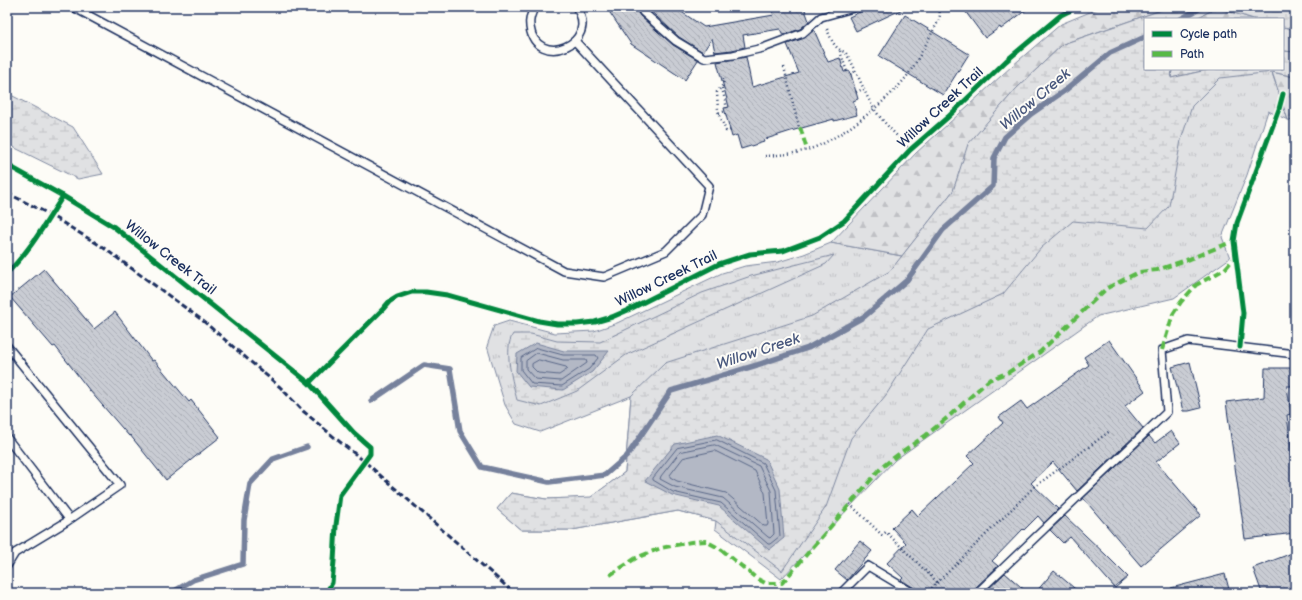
<svg xmlns="http://www.w3.org/2000/svg" width="1302" height="600" viewBox="0 0 1302 600" font-family="'Balsamiq Sans',sans-serif">
  <defs>
    <pattern id="grass-tufts" width="24" height="20" patternUnits="userSpaceOnUse"><rect width="24" height="20" fill="#e0e1e3"/><path d="M3 7l-1-3M5 7V3M7 7l1-3M15 17l-1-3M17 17v-4M19 17l1-3" fill="none" stroke="#c0c1c5"/></pattern>
    <pattern id="forest-firs" width="22" height="20" patternUnits="userSpaceOnUse"><rect width="22" height="20" fill="#e0e1e3"/><path d="M5 1l3.5 6h-7zM16 11l3.5 6h-7z" fill="#c0c1c5"/></pattern>
    <pattern id="wetland-marsh" width="20" height="14" patternUnits="userSpaceOnUse"><rect width="20" height="14" fill="#e0e1e3"/><path d="M1 5h8M5 5V1M11 12h8M15 12V8" fill="none" stroke="#c0c1c5"/></pattern>
    <pattern id="building-back-hatch" width="6" height="6" patternUnits="userSpaceOnUse"><rect width="6" height="6" fill="#c9ccd3"/><path d="M-1 5l2 2M0 0l6 6M5-1l2 2" fill="none" stroke="#acb0b8"/></pattern>
  </defs>
  <rect width="100%" height="100%" fill="#fdfcf7"/>
  <filter id="ink" filterUnits="userSpaceOnUse"><feTurbulence type="fractalNoise" baseFrequency=".025" numOctaves="2"/><feDisplacementMap in="SourceGraphic" scale="8" xChannelSelector="R" yChannelSelector="G"/><feConvolveMatrix kernelMatrix="1 2 1 2 8 2 1 2 1" color-interpolation-filters="sRGB"/></filter>
  <g filter="url(#ink)">
    <polygon fill="url(#grass-tufts)" stroke="#7e88a0" points="1170,7 1295,7 1295,29 1283,27 1283,19 1254,19 1217,8 1194,19 1145,19 1145,69 1172,69 1171,78 1211,69 1283,69 1283,51 1295,52 1295,77 1272,73 1288,120 1268,111 1247,175 1222,237 1230,258 1174,298 1098,316 895,460 781,579 715,529 716,521 678,511 572,530 521,530 497,509 511,493 546,499 590,498 625,472 631,396 540,432 516,424 505,405 487,346 494,326 509,321 555,333 594,331 617,323 722,273 745,266 778,262 804,254 831,243 902,256 968,144 1063,44"/>
    <g fill="url(#forest-firs)" stroke="#7e88a0">
      <polygon points="1102,7 1170,7 1063,44 1016,89 969,144 953,191 902,256 831,243 916,153 1012,66 1061,24"/>
      <polygon points="1217,8 1254,19 1194,19"/>
      <polygon points="1283,27 1295,29 1295,52 1283,51"/>
      <polygon points="1172,69 1211,69 1171,78"/>
      <polygon points="1272,72 1295,77 1295,121 1288,120"/>
    </g>
    <g fill="url(#wetland-marsh)" stroke="#7e88a0">
      <polygon points="1170,7 1295,7 1295,29 1283,27 1283,19 1254,19 1217,8 1194,19 1145,19 1145,69 1172,69 1171,78 1211,69 1283,69 1283,51 1295,52 1295,77 1272,72 1220,78 1192,106 1181,140 1169,206 1148,228 1073,221 1041,248 1003,294 928,329 886,395 851,438 826,507 782,571 716,521 678,511 572,530 521,530 497,509 511,493 546,499 591,497 625,472 631,396 665,363 812,316 890,271 953,191 968,144 1016,89 1063,44"/>
      <polygon points="7,93 73,127 103,174 78,179 7,144"/>
      <path d="M834 255 826 264 626 355 577 391 541 406 517 400C513 384 503 349 513 334H531L557 341 600 342 702 293 751 276Z"/>
    </g>
    <g fill="#b3b8c5" stroke="#76819c">
      <polygon points="536,343 564,351 609,351 592,372 563,390 529,387 516,371 517,354"/>
      <polygon points="717,435 766,459 780,489 784,538 769,550 719,506 672,495 645,481 675,444"/>
    </g>
    <g fill="none" stroke-linecap="round" stroke-linejoin="round">
      <g stroke="#586687" stroke-width="1">
        <polygon points="537,348 563,355 596,355 598,358 589,369 562,386 532,384 521,370 521,358"/>
        <polygon points="537,353 563,360 586,360 587,363 561,381 535,379 526,369 526,361"/>
        <polygon points="539,360 566,367 568,369 559,375 538,373 532,367 532,364"/>
        <polygon points="717,440 763,463 776,490 780,536 770,544 768,544 721,503 673,492 653,480 653,478 677,448"/>
        <polygon points="715,445 759,466 771,491 774,534 770,538 768,537 723,498 675,487 660,479 661,476 680,452"/>
        <polygon points="715,451 755,471 765,493 768,524 767,526 764,526 726,493 677,481 670,477 670,475 683,458"/>
      </g>
      <g stroke="#76819c" stroke-width="5.5">
        <polyline points="1181,19 1202,7"/>
        <polyline points="371,401 424,365 450,369 460,431 482,467 549,482 605,475 627,456 671,391 757,365 808,348 865,316 907,280 943,230 993,186 994,158 1005,137 1031,114 1067,89 1110,53 1145,37"/>
        <polyline points="171,593 193,580 243,564 244,520 250,484 273,459 307,447"/>
      </g>
    </g>
    <g fill="url(#building-back-hatch)" stroke="#1b2f5e">
      <polygon points="606,7 635,7 640,16 673,45 698,60 685,80 631,44"/>
      <polygon points="646,7 674,7 704,27 774,15 770,7 804,7 809,21 800,29 783,35 780,29 743,35 745,47 732,50 715,52 712,38 703,52 679,37"/>
      <polygon points="871,7 907,7 856,31 849,17"/>
      <polygon points="962,7 1030,7 1001,29 1000,27 985,38"/>
      <polygon points="905,15 969,54 943,95 879,56"/>
      <polygon points="814,30 828,62 840,58 844,72 850,71 858,99 853,101 857,115 834,121 834,119 791,131 763,140 764,142 741,149 737,135 732,137 724,108 729,107 717,62 746,57 752,87 799,73 787,44 805,38"/>
      <polygon points="44,269 94,329 115,312 152,361 154,360 189,402 191,400 220,437 166,480 130,435 129,436 90,391 55,346 53,347 10,297"/>
      <polygon points="1109,340 1145,391 1125,406 1143,428 1077,491 1053,462 1031,483 1058,509 1044,523 1038,516 1024,530 1023,529 992,561 998,566 974,589 972,593 918,593 916,589 901,580 903,578 887,563 906,543 892,528 912,509 918,516 974,463 967,456 1003,423 999,417 1021,401 1027,409 1089,365 1084,357"/>
      <polygon points="1190,362 1201,408 1189,411 1183,411 1172,367"/>
      <polygon points="1265,368 1295,368 1295,386 1287,386 1291,414 1287,415 1295,481 1295,533 1245,539 1226,402 1264,397"/>
      <polygon points="1171,431 1180,443 1156,462 1201,515 1141,566 1083,498 1149,436 1155,443"/>
      <polygon points="1065,516 1106,555 1128,577 1115,588 1070,537 1063,543 1050,530"/>
      <polygon points="860,541 872,551 847,580 835,570"/>
      <polygon points="1295,552 1295,593 1262,593 1253,568"/>
      <polygon points="1054,571 1080,593 1035,593"/>
      <polygon points="1005,573 1028,593 984,593"/>
      <polygon points="1225,574 1230,593 1172,593 1171,588"/>
    </g>
    <g fill="none" stroke-linecap="round" stroke-linejoin="round">
      <defs>
        <g id="lane">
          <polyline points="73,7 564,271 604,277 666,251 702,215 709,186 575,41"/>
          <path d="M535 7C531 13 529 20 530 27 536 70 602 44 576 7"/>
          <polyline points="640,7 643,12 676,41 704,58 733,55 763,48 803,33 821,17 857,7"/>
          <polyline points="7,346 120,485 66,522 15,553 7,566"/>
          <polyline points="7,438 69,519"/>
          <polyline points="841,593 868,566 913,593"/>
          <polyline points="977,593 1167,412 1162,350 1188,341 1295,354"/>
        </g>
      </defs>
      <use href="#lane" stroke="#1b2f5e" stroke-width="10"/>
      <g stroke="#1b2f5e" stroke-width="2.5" stroke-dasharray="1 3" stroke-linecap="butt">
        <path d="M827 29C831 39 834 49 845 52 857 69 862 89 873 107 882 122 899 137 910 150"/>
        <polyline points="840,51 847,72"/>
        <polyline points="784,67 799,128"/>
        <polyline points="850,74 857,71"/>
        <path d="M724 78C724 84 722 87 717 92L718 111 726 131 731 130"/>
        <polyline points="722,88 727,108"/>
        <polyline points="856,92 863,89"/>
        <polyline points="719,113 726,111"/>
        <path d="M765 156C779 155 793 154 807 150 838 141 888 101 907 76 919 59 929 38 939 20L940 15 939 7"/>
        <polyline points="850,504 882,535 886,532 937,582 928,592 930,593"/>
        <polyline points="937,583 1033,488 1110,431"/>
      </g>
      <use href="#lane" stroke="#fdfcf7" stroke-width="7"/>
      <polyline stroke="#1b2f5e" stroke-width="3" stroke-dasharray="6 3" stroke-linecap="butt" points="7,193 45,212 101,246 202,320 280,387 303,411 340,442 364,461 514,593"/>
      <g stroke="#58b947" stroke-width="4" stroke-dasharray="8 4" stroke-linecap="butt">
        <polyline points="799,128 801,130 807,150"/>
        <polyline points="1162,350 1173,314 1181,302 1196,285 1225,269 1236,256"/>
        <polyline points="610,575 636,558 661,548 691,542 706,541 722,550 756,578 765,583 782,583 882,467 900,453 925,436 948,417 989,380 1009,372 1040,352 1107,288 1139,272 1157,270 1189,259 1234,241"/>
      </g>
      <defs>
        <g id="cycleway">
          <polyline points="7,165 63,196 114,227 309,383 354,433 370,447 370,454 340,495 336,525 334,561 332,583 326,593"/>
          <path d="M7 273C30 251 46 222 63 196"/>
          <polyline points="1240,347 1243,313 1234,241 1237,223 1279,109 1283,94"/>
          <polyline points="309,383 383,309 389,302 397,297 412,292 426,292 447,295 539,321 557,324 577,324 595,322 612,317 628,310 719,264 750,254 783,251 820,237 844,221 910,150 948,117 1006,61 1061,15 1077,7"/>
        </g>
      </defs>
      <use href="#cycleway" stroke="#fdfcf7" stroke-width="8"/>
      <use href="#cycleway" stroke="#00873e" stroke-width="5"/>
    </g>
  </g>
  <g text-anchor="middle" stroke-width="4" stroke-linejoin="round" paint-order="stroke">
    <g font-size="14" fill="#1b2f5e" stroke="#fdfcf7">
      <text transform="translate(940 107) rotate(-43)" y="5">Willow Creek Trail</text>
      <text transform="translate(171 257) rotate(38)" y="5">Willow Creek Trail</text>
      <text transform="translate(666 278) rotate(-26)" y="5">Willow Creek Trail</text>
    </g>
    <g font-size="15" font-style="italic" fill="#49587d" stroke="#fdfcf7">
      <text transform="translate(1035 99) rotate(-40)" y="5">Willow Creek</text>
      <text transform="translate(758 351) rotate(-18)" y="5">Willow Creek</text>
    </g>
  </g>
  <rect width="1302" height="600" fill="none" stroke="#fdfcf7" stroke-width="24"/>
  <rect x="12" y="12" width="1278" height="576" fill="none" stroke="#1b2f5e" stroke-width="1.5" filter="url(#ink)"/>
  <rect x="1144" y="18" width="140" height="52" fill="#fdfcf7" stroke="#a3aaba"/>
  <rect x="1152" y="31" width="20" height="6" fill="#00873e" stroke="#a3aaba"/>
  <text x="1180" y="38" font-size="12" fill="#1b2f5e">Cycle path</text>
  <rect x="1152" y="51" width="20" height="6" fill="#58b947" stroke="#a3aaba"/>
  <text x="1180" y="58" font-size="12" fill="#1b2f5e">Path</text>
</svg>
